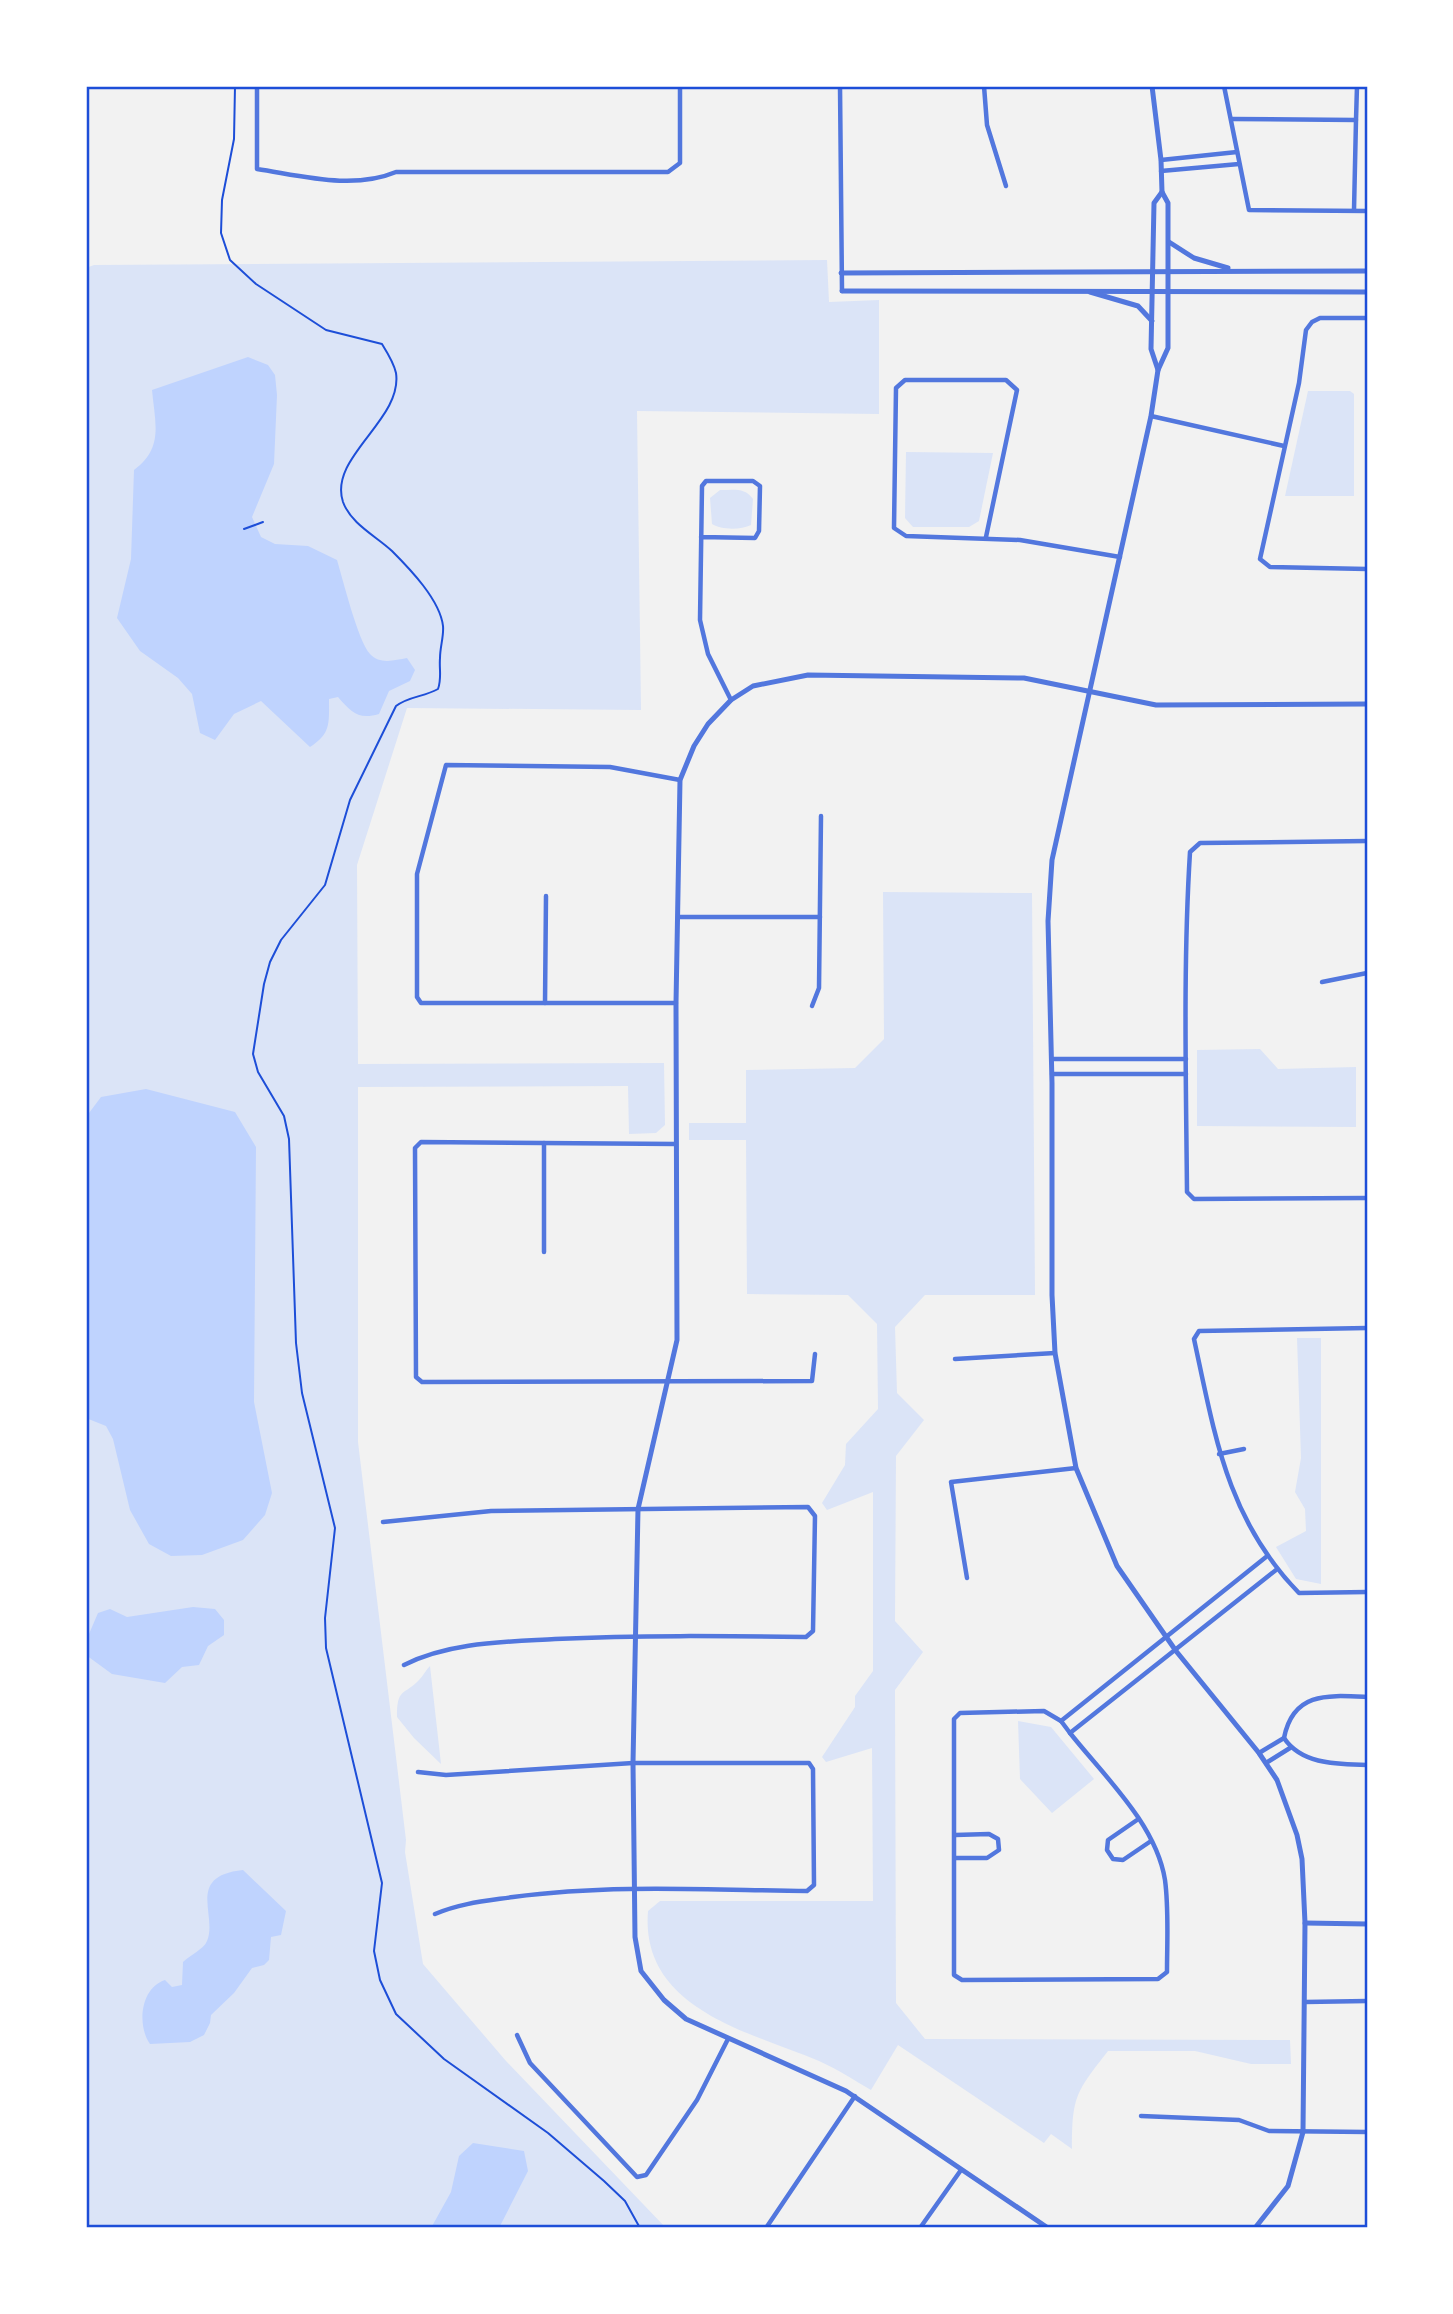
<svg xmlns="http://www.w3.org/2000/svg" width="1453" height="2314" viewBox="0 0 1453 2314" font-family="'Asap Condensed',sans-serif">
  <rect width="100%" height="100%" fill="#f2f2f2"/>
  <g fill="#dbe4f7">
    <polygon points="827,260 829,302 879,300 879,414 637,411 641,710 407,708 357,865 358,1064 664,1063 665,1125 656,1133 629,1134 628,1086 358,1087 358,1442 406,1840 405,1852 423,1964 506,2061 666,2228 86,2228 86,268 94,265"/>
    <polygon points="1308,391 1350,391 1354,394 1354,496 1285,496"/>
    <polygon points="906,452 993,453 979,521 969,527 913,527 905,518"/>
    <path d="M720 490C733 490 745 487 753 499L751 525C741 530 721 530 712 524L710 498Z"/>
    <path d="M883 892 1032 893 1035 1295H925L895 1327 897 1393 924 1420 896 1456 895 1621 923 1652 895 1690 896 2003 925 2039 1290 2040 1291 2064H1251L1195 2051H1108C1076 2092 1072 2096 1072 2149L1051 2134 1044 2143 898 2045 871 2090C854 2080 837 2069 819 2061 750 2032 640 2009 648 1911L660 1901H873L872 1748 826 1762 822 1757 855 1707V1696L873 1671V1492L827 1510 822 1503 845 1465 846 1444 878 1409 877 1324 848 1295 747 1294 746 1140H689V1123H746V1070L855 1068 884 1039Z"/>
    <polygon points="1260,1049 1278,1069 1356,1067 1356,1127 1197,1126 1197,1050"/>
    <polygon points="1297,1338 1321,1338 1321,1584 1296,1579 1276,1547 1306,1531 1305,1509 1295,1492 1301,1458"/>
    <path d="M430 1666 441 1764 414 1738 397 1717C397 1687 404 1696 419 1680 423 1676 426 1670 430 1666Z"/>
    <polygon points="1018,1721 1051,1727 1094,1779 1052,1813 1020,1779"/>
  </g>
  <g fill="#bfd3fe">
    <path d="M248 357 268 365 275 375 277 395 274 464 252 517 261 537 275 544 308 546 337 560C343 580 358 641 370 654 380 665 395 660 407 658L415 670 410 681 389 691 379 714C358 720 351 712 338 697L329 699C329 723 331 734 310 747L261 701 234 714 215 740 200 733 192 694 178 678 140 651 117 618 131 559 134 470C164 448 155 423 152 390Z"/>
    <polygon points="146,1089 235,1112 256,1147 254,1402 272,1493 265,1515 243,1540 202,1555 171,1556 149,1544 130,1510 113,1439 106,1426 86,1418 86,1117 101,1097"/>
    <polygon points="193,1607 215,1609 224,1620 224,1635 208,1646 199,1665 182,1667 165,1683 112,1674 86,1655 86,1641 98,1613 110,1609 127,1617"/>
    <path d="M243 1870 286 1911 281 1935 271 1937 269 1960 264 1965 252 1968 234 1993 211 2015 210 2023 204 2035 190 2042 150 2044C137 2026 140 1988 165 1980L172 1987 182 1985 183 1962C190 1955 204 1949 207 1941 218 1916 185 1876 243 1870Z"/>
    <polygon points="473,2143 524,2151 528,2171 499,2228 431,2228 451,2192 459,2156"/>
  </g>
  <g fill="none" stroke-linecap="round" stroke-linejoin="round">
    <g stroke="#1d4ed8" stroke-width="2">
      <path d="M235 86 234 139 222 200 221 233 230 260 256 284 326 330 382 344C387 352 394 363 396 373 403 420 328 457 343 502 351 524 376 536 392 551 410 569 440 600 443 626 444 636 440 647 440 658 439 669 442 678 438 689 424 697 409 696 396 706L350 800 325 885 281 940 270 962 264 984 253 1054 258 1072 284 1116 289 1139 296 1343 302 1393 335 1528 325 1618 326 1648 382 1883 374 1951 380 1980 396 2014 444 2059 548 2133 604 2181 625 2201 640 2228"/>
      <polyline points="244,529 263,522"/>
    </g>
    <g stroke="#5277de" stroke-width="4.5">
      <path d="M257 86V169C303 176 353 190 396 172H668L680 163V86"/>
      <polyline points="840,86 842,291"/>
      <polyline points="984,86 987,125 1006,186"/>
      <polyline points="1224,86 1249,210 1367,211"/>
      <polyline points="1232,119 1356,120 1357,86"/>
      <polyline points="1161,160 1237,152"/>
      <polyline points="1161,171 1239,164"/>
      <polyline points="1354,210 1356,120"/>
      <polyline points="1367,318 1320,318 1312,322 1306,330 1299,383 1260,559 1270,567 1367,569"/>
      <polyline points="1151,416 1284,446"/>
      <polyline points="701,537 755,538 759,531 760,486 753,481 706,481 702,486 700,620 708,654 731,700"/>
      <polyline points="986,537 1017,390 1006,380 905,380 896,388 894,528 906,536 1020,540 1120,557"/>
      <path d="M1367 841 1200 843 1190 852C1183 965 1186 1079 1187 1192L1194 1199 1367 1198"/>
      <polyline points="678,917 820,917"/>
      <polyline points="1322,982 1367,973"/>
      <polyline points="545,1003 546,896"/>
      <polyline points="676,1003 421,1003 417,997 417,874 446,765 610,767 680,780"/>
      <polyline points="812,1006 819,988 821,816"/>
      <polyline points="1052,1059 1186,1059"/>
      <polyline points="1052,1074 1186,1074"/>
      <polyline points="544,1143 544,1252"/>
      <polyline points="676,1144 421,1142 415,1148 416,1377 422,1382 812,1381 815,1354"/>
      <path d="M1367 1328 1199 1331 1194 1339C1215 1436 1227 1519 1299 1593L1367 1592"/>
      <polyline points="955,1359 1055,1353"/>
      <polyline points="1219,1454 1244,1449"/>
      <path d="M383 1522 491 1511 808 1507 815 1516 813 1631 806 1637C722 1636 639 1635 555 1639 505 1642 450 1642 404 1665"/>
      <polyline points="967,1578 951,1482 1076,1468"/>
      <path d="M1367 1697C1327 1695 1293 1692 1284 1738 1302 1765 1338 1764 1367 1765"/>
      <path d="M1044 1711 1061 1721 1070 1733C1104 1776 1156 1824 1165 1880 1169 1910 1167 1942 1167 1972L1158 1979 962 1980 954 1975V1719L960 1713Z"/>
      <polyline points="1061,1721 1266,1557"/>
      <polyline points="1070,1733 1276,1570"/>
      <polyline points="1259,1753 1284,1738"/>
      <polyline points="1266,1763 1290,1748"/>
      <path d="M418 1772 446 1775 633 1763H809L813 1769 814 1885 807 1891C709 1890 611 1884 513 1897 486 1901 461 1903 435 1914"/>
      <polyline points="1137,1820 1108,1840 1107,1850 1113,1859 1123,1860 1151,1841"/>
      <polyline points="955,1835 989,1834 998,1839 999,1850 987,1858 955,1858"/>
      <polyline points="1305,2002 1367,2001"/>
      <polyline points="517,2035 530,2063 637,2177 646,2175 697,2100 728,2039"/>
      <polyline points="1141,2116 1239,2120 1269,2131 1367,2132"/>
      <polyline points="766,2228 855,2096"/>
      <polyline points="920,2228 961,2170"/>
    </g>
    <g stroke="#5277de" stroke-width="5">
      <polyline points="1152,86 1161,160 1162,192 1168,203 1168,348 1158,370 1151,416 1052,860 1048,921 1052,1083 1052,1295 1055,1353 1076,1468 1117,1566 1176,1651 1259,1753 1277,1780 1297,1835 1302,1859 1305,1923 1303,2132 1288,2186 1255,2228"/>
      <polyline points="1169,242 1194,258 1228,268"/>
      <polyline points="841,273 1367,271"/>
      <polyline points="842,291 1367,292"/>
      <polyline points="1090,292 1138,306 1152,321"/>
      <polyline points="1158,370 1151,349 1154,203 1162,192"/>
      <polyline points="1305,1923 1367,1924"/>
      <polyline points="1048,2228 846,2091 686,2019 664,2000 641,1971 635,1937 633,1763 638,1509 677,1340 676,1003 680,780 694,746 708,724 731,700 753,686 808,675 1024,678 1156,705 1367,704"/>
    </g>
  </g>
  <rect width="1453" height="2314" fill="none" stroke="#ffffff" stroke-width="175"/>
  <rect x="88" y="88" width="1278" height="2138" fill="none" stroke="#1d4ed8" stroke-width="2.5"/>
</svg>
